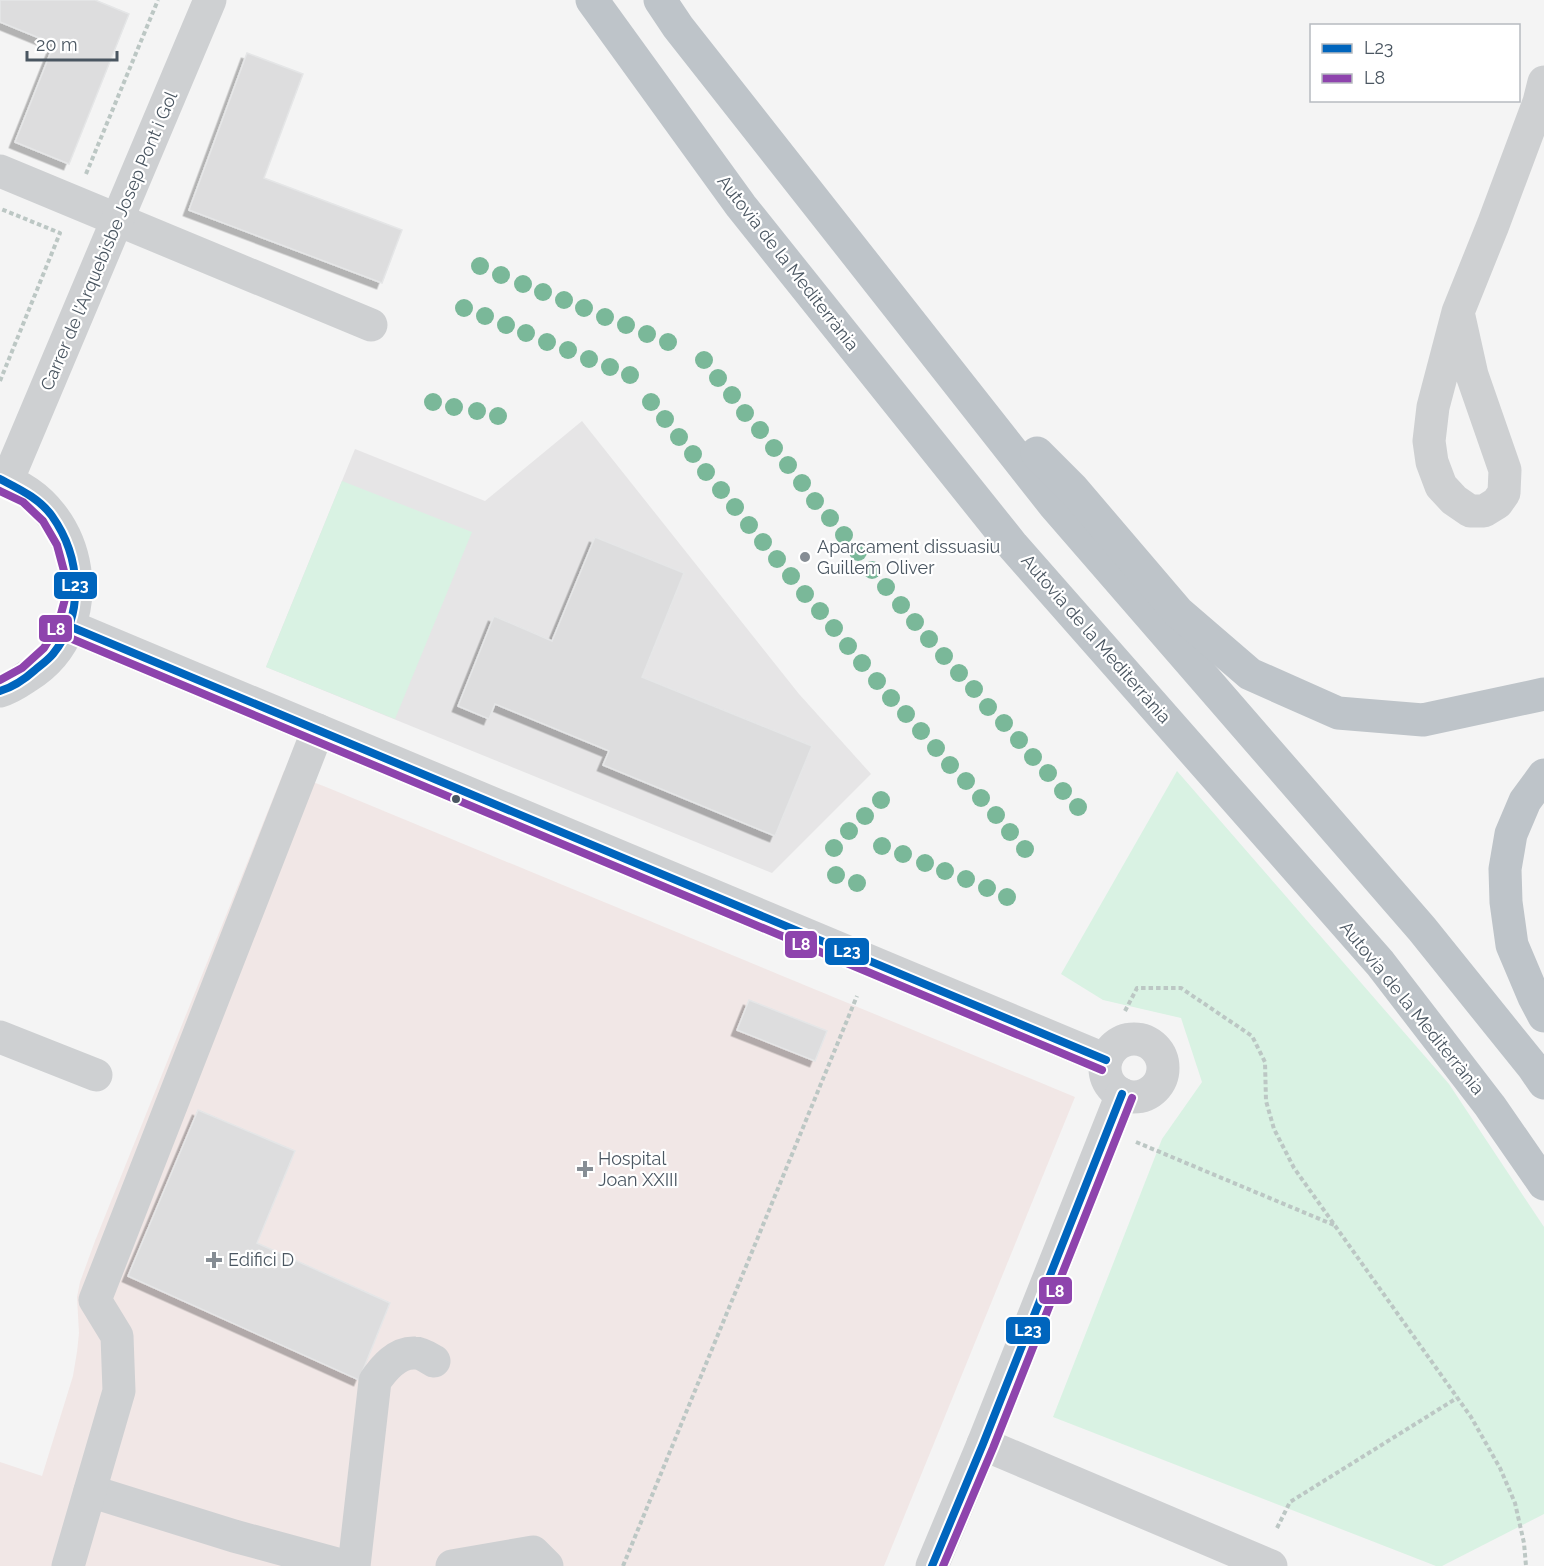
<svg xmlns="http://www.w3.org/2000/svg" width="1544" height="1566" viewBox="0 0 1544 1566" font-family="Raleway,sans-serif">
  <defs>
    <filter id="shadow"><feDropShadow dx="-5.5" dy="5.5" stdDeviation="0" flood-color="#0004"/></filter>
  </defs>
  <rect width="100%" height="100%" fill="#f4f4f4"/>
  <polygon fill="#e6e5e6" points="582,421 799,694 871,774 772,873 266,667 355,449 485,501"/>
  <polygon fill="#f1e7e6" points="284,771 326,787 1075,1097 884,1566 0,1566 0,1462 42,1476 73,1376 77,1352 79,1333 77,1297 80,1282 95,1241"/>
  <g fill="#d9f2e3">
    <polygon points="342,481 472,532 395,719 266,667"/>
    <polygon points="1177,771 1449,1084 1544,1227 1544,1514 1442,1566 1436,1566 1053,1417 1162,1139 1202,1082 1181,1018 1103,1000 1061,974"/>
  </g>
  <g fill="#ddddde" stroke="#e5e6e7" stroke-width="1.5" filter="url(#shadow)">
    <polygon points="0,0 95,0 129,14 69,164 15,142 54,44 0,22"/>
    <polygon points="247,53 303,74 264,178 402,230 382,283 189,210"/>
    <polygon points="595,537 684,573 642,677 812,746 775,836 603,765 609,751 495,704 489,719 458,706 494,616 552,641"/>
    <polygon points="749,1000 827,1031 815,1061 737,1030"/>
    <polygon points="198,1110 295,1151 257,1243 390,1303 359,1380 128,1276"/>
  </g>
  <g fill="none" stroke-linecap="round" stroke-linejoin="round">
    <g stroke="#bcc7c4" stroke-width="4" stroke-dasharray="4.5 3" stroke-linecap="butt">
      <polyline points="86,174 158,0"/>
      <polyline points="0,381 60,233 1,209"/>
      <polyline points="1125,1011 1137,988 1181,988 1252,1036 1265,1062 1266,1101 1274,1129 1294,1168 1471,1417 1500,1468 1515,1503 1524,1543 1526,1566"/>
      <polyline points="1136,1142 1334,1225"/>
      <polyline points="1277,1528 1290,1502 1457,1398"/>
      <polyline points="623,1566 857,996"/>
    </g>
    <g stroke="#ced0d2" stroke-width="33">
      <polyline points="0,171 371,325"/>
      <polyline points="1458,312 1472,375 1505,470 1504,493 1497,503 1484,511 1470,511 1454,500 1441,486 1432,462 1429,441 1433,407 1458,312 1493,225 1539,102 1544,82"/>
      <path d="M0 479C85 506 105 628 28 676 19 682 11 688 0 691"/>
      <polyline points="7,481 210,0"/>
      <polyline points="69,626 1106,1060"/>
      <polyline points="0,1037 96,1075"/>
      <circle cx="1134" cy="1068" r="29"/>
      <polyline points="983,1444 1271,1566"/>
      <polyline points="90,1491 234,1536 344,1566"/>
      <polyline points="68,1566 119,1391 117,1336 95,1300 318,730"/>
      <path d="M354 1566 375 1381C384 1368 397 1352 415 1353 421 1353 429 1358 434 1361"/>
      <polyline points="452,1566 533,1552 547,1566"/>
      <polyline points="932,1566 983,1444 1122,1094"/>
    </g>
    <g stroke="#bec4c9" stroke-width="33">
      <polyline points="592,0 741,206 1013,546 1380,963 1490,1106 1544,1184"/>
      <polyline points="660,0 678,27 1055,506 1422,929 1533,1067 1544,1083"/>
      <polyline points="1037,453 1073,489 1178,612 1250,674 1338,713 1423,720 1544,694"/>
      <polyline points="1544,775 1525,801 1511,834 1505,869 1506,902 1512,945 1534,997 1544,1016"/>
    </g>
    <defs>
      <g id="bus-1">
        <path d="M0 479C19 489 39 498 52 516 81 557 85 614 53 654 48 660 41 665 35 670 25 679 13 687 0 691"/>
        <polyline points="69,626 1106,1060"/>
        <polyline points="932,1566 983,1444 1122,1094"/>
      </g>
      <g id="bus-2">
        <polyline points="0,491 23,502 43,521 57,545 64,571 65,599 58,625 44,648 22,668 0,680"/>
        <polyline points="65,636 1102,1070"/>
        <polyline points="943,1566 993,1448 1132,1098"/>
      </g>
    </defs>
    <use href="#bus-1" stroke="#fff" stroke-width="12"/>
    <use href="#bus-2" stroke="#fff" stroke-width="12"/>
    <use href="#bus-1" stroke="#0065bd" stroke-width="8"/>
    <use href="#bus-2" stroke="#8e44ad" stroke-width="8"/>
  </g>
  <g fill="#7ab899">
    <circle cx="480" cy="266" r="9"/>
    <circle cx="501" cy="275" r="9"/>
    <circle cx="523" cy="284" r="9"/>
    <circle cx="543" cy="292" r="9"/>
    <circle cx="564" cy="300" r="9"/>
    <circle cx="464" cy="308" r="9"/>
    <circle cx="584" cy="308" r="9"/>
    <circle cx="485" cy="316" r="9"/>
    <circle cx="605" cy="317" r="9"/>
    <circle cx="506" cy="325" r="9"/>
    <circle cx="626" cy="325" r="9"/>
    <circle cx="526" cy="333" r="9"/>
    <circle cx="647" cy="334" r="9"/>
    <circle cx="547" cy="342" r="9"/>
    <circle cx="668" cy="342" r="9"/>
    <circle cx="568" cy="350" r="9"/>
    <circle cx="589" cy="359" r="9"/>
    <circle cx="704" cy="360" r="9"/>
    <circle cx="610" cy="367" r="9"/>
    <circle cx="630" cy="375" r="9"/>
    <circle cx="718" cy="378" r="9"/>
    <circle cx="732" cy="395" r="9"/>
    <circle cx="433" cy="402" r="9"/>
    <circle cx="651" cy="402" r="9"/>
    <circle cx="454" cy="407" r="9"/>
    <circle cx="477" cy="411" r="9"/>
    <circle cx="745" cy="413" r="9"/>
    <circle cx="498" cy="416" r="9"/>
    <circle cx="665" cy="419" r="9"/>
    <circle cx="760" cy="430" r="9"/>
    <circle cx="679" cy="437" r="9"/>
    <circle cx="774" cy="448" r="9"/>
    <circle cx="693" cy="454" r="9"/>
    <circle cx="788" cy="465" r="9"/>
    <circle cx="706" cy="472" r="9"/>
    <circle cx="802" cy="483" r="9"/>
    <circle cx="721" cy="490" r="9"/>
    <circle cx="815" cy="501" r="9"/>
    <circle cx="735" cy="507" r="9"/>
    <circle cx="830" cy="518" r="9"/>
    <circle cx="749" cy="525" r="9"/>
    <circle cx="844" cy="535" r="9"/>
    <circle cx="763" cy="542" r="9"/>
    <circle cx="858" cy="552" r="9"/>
    <circle cx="777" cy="559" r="9"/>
    <circle cx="872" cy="570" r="9"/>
    <circle cx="791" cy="576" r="9"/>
    <circle cx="886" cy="587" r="9"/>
    <circle cx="805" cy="594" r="9"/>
    <circle cx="901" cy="605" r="9"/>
    <circle cx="820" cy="611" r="9"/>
    <circle cx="915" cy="622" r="9"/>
    <circle cx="834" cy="628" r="9"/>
    <circle cx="929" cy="639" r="9"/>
    <circle cx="848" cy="646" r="9"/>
    <circle cx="944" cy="656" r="9"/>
    <circle cx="862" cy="663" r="9"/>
    <circle cx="959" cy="673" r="9"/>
    <circle cx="877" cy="681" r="9"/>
    <circle cx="974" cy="689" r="9"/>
    <circle cx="891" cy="698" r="9"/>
    <circle cx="988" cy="707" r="9"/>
    <circle cx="906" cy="714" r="9"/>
    <circle cx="1004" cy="723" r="9"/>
    <circle cx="921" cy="731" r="9"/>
    <circle cx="1019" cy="740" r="9"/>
    <circle cx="936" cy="748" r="9"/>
    <circle cx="1033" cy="757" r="9"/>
    <circle cx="950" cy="765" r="9"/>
    <circle cx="1048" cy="773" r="9"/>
    <circle cx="966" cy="781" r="9"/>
    <circle cx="1063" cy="791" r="9"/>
    <circle cx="981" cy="798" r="9"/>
    <circle cx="881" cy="800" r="9"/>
    <circle cx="1078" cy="807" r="9"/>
    <circle cx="996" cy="815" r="9"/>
    <circle cx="865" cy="816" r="9"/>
    <circle cx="849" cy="831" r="9"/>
    <circle cx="1010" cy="832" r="9"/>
    <circle cx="882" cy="846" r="9"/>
    <circle cx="834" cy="848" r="9"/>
    <circle cx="1025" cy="849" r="9"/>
    <circle cx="903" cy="854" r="9"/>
    <circle cx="925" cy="863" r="9"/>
    <circle cx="945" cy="871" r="9"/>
    <circle cx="836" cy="875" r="9"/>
    <circle cx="966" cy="879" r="9"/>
    <circle cx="857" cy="883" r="9"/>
    <circle cx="987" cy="888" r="9"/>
    <circle cx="1007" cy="897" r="9"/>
  </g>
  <g fill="#868d94" stroke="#fff" stroke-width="2">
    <circle cx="805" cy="557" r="6"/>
    <path d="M582 1160h6v6h6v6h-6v6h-6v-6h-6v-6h6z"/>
    <path d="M211 1251h6v6h6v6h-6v6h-6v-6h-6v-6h6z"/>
  </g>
  <circle fill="#4a5661" stroke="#fff" stroke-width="2" cx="456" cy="799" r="5"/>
  <g text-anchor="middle" stroke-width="4.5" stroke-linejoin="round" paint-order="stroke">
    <g font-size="18" fill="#4a5661" stroke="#fff">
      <text transform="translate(109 241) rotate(-67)" y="6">Carrer de l'Arquebisbe Josep Pont i Gol</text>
      <text transform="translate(788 263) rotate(52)" y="6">Autovia de la Mediterrània</text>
      <text transform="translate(1096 639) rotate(49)" y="6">Autovia de la Mediterrània</text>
      <text transform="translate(1412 1008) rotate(51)" y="6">Autovia de la Mediterrània</text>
    </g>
    <g font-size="18" fill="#4a5661" stroke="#fff" text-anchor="start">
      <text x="817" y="553">Aparcament dissuasiu<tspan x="817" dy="21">Guillem Oliver</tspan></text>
      <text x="598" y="1165">Hospital<tspan x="598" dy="21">Joan XXIII</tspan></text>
      <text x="228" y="1266">Edifici D</text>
    </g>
  </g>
  <g stroke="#fff" stroke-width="2">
    <rect x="53" y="571" width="45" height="29" rx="6" fill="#0065bd"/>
    <rect x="38" y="614" width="35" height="29" rx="6" fill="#8e44ad"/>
    <rect x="784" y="930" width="34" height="29" rx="6" fill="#8e44ad"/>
    <rect x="824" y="937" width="46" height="29" rx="6" fill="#0065bd"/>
    <rect x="1038" y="1276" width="35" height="29" rx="6" fill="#8e44ad"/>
    <rect x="1005" y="1316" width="46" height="29" rx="6" fill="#0065bd"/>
  </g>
  <g font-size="16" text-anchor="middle" font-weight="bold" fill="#fff">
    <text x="75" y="591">L23</text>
    <text x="56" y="635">L8</text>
    <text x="801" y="950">L8</text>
    <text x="847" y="957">L23</text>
    <text x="1055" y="1297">L8</text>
    <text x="1028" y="1336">L23</text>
  </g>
  <rect x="1310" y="24" width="210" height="78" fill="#ffffff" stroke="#b7bbc0" stroke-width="1.5"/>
  <rect x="1322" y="44" width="30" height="9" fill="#0065bd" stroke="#b7bbc0" stroke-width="1.5"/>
  <text x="1364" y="54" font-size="18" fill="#4a5661">L23</text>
  <rect x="1322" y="74" width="30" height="9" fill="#8e44ad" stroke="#b7bbc0" stroke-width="1.5"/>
  <text x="1364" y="84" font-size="18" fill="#4a5661">L8</text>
  <path d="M27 51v9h90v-9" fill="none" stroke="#4a5661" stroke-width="3"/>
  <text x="36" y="51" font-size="18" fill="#4a5661" stroke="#ffffff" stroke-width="4.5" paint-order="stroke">20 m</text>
</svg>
